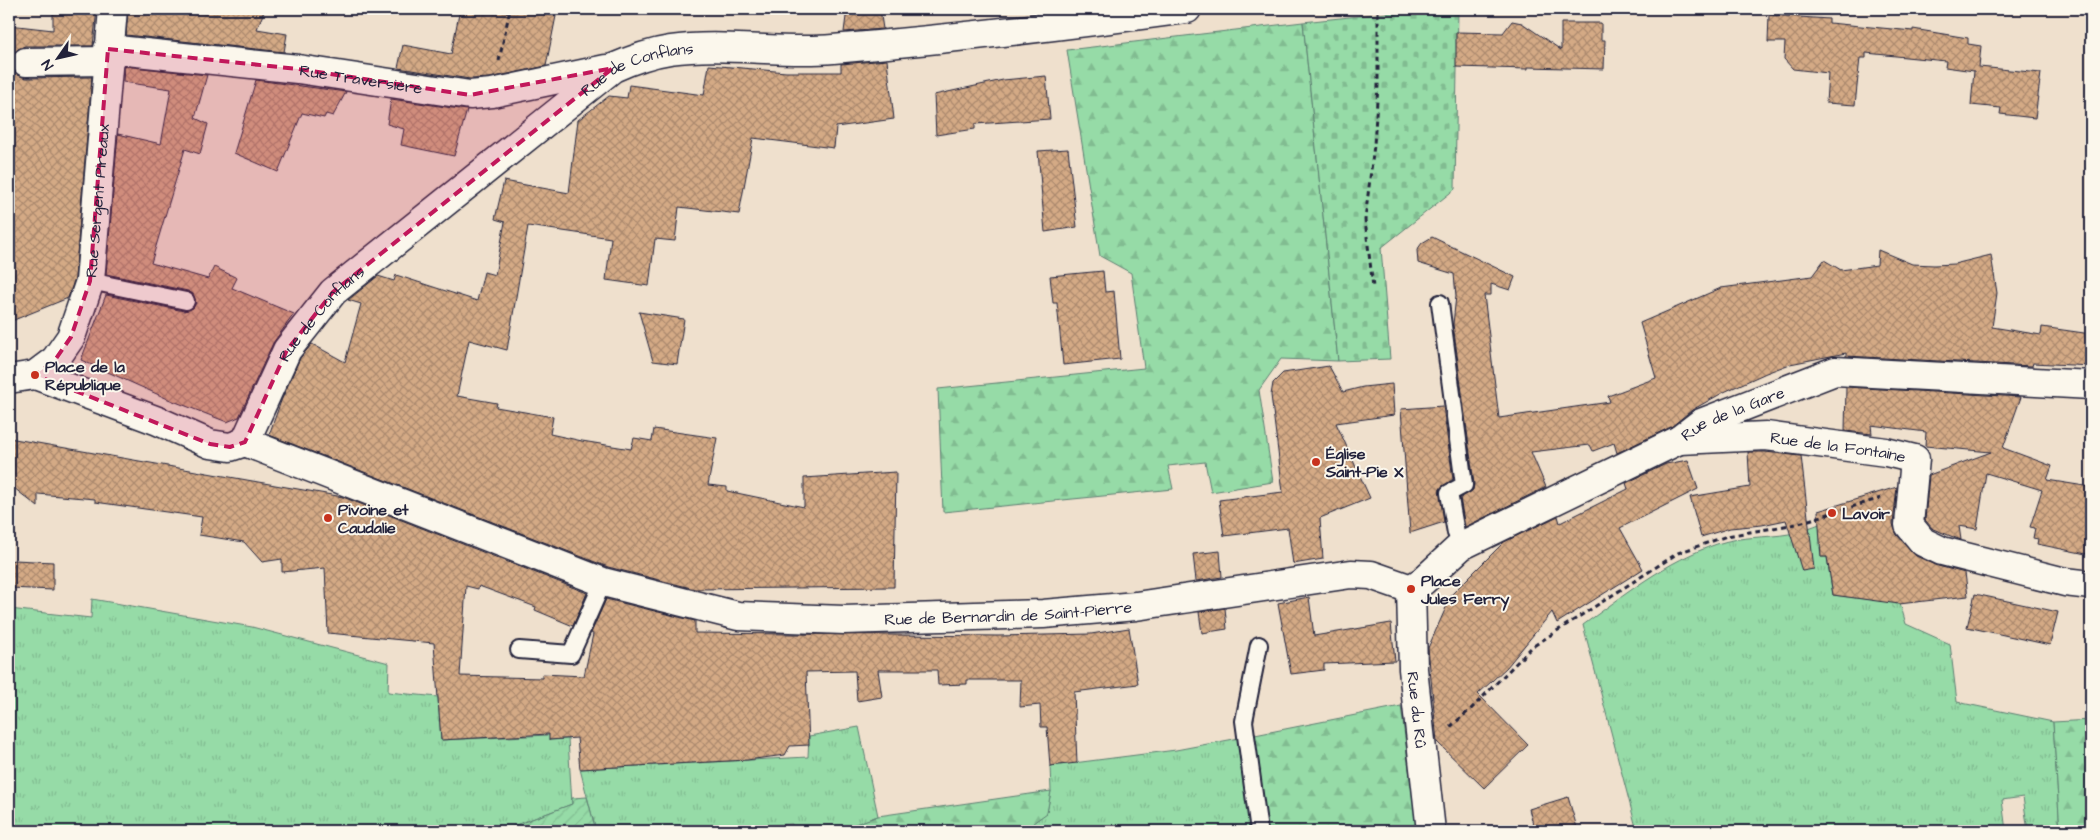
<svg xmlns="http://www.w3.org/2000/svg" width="2100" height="840" viewBox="0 0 2100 840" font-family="'Architects Daughter',sans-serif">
  <defs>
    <pattern id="grass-tufts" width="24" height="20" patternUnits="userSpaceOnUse" patternTransform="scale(1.25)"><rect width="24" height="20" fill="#96dba7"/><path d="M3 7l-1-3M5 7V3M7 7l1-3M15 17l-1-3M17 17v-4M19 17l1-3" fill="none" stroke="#81bc91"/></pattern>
    <pattern id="forest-firs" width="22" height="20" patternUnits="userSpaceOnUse" patternTransform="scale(1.25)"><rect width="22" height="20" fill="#96dba7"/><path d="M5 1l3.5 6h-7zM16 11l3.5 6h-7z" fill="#81bc91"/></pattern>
    <pattern id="cemetery-stones" width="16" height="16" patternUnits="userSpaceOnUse" patternTransform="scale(1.25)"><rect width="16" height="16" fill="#96dba7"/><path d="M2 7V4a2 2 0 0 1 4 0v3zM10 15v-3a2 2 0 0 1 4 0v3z" fill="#81bc91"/></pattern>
    <pattern id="garden-furrows" width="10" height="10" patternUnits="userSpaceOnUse" patternTransform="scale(1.25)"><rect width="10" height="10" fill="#96dba7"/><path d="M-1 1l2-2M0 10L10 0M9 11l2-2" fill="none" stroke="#81bc91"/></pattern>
    <pattern id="building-cross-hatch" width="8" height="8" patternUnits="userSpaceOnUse" patternTransform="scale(1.25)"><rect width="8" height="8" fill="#d4aa85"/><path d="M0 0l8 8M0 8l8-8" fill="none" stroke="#ac8a6e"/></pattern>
  </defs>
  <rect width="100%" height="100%" fill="#efe0cd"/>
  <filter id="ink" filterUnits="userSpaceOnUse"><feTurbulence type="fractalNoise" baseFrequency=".02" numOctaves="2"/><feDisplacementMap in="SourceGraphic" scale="10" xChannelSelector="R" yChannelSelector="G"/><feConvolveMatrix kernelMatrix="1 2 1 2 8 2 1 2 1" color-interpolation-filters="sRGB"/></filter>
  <g filter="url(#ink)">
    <g fill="url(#grass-tufts)" stroke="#5c7e71">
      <path d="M1822 523 1826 546 1820 547 1821 557H1827L1833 595 1900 603 1906 624 1950 644 1957 702 2053 722 2060 831H2028L2023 797 2002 800 2006 831H1637L1583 625C1626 594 1666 561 1717 544 1741 536 1766 538 1789 534 1800 531 1812 527 1822 523Z"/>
      <polygon points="92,599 252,627 389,663 388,692 438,697 441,740 549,735 550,740 568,739 572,804 500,831 23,831 9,829 9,609 91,618"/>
      <polygon points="859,727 878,816 847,827 847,831 792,831 792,824 742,827 742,831 596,831 580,769 808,757 809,736"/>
      <polygon points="1255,735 1268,831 1035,831 1033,823 1047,812 1051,791 1050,766 1176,750"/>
    </g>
    <g fill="url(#forest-firs)" stroke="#5c7e71">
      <polygon points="1303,22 1338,361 1281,359 1259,390 1273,482 1211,492 1205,462 1168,466 1173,489 943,512 938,389 1144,368 1131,273 1100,256 1067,50"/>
      <polygon points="1401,706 1417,831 1268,831 1255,735"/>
      <polygon points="2091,720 2091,831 2060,831 2053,722"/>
      <polygon points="1051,791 1047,813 1033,823 1035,831 847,831 847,827 878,816"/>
    </g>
    <polygon fill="url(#cemetery-stones)" stroke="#5c7e71" points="1424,9 1458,9 1455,189 1381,248 1390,359 1338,361 1303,22"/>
    <polygon fill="url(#garden-furrows)" stroke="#5c7e71" points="587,797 596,831 500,831 572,804 572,798"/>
    <g fill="url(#building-cross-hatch)" stroke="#22223b">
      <polygon points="53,9 97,9 93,46 25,46 18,49 13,54 10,63 13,70 18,75 26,78 92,77 75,278 68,298 9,322 9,25 53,30"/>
      <polygon points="128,9 265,9 257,29 287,34 284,52 126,35"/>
      <polygon points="460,9 487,9 511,13 512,9 515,9 556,16 546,66 490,78 470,79 398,68 403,45 451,54"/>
      <polygon points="847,9 880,9 883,29 844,32"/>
      <polygon points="1769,15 1829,19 1829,23 1913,31 1913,29 1968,38 1968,44 1981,46 1979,67 2041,73 2035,118 2000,114 2001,108 1971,105 1974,71 1945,67 1946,61 1866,53 1866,58 1860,58 1855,105 1826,103 1828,73 1793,69 1784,59 1785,42 1768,42"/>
      <polygon points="1512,21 1522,23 1561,50 1561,23 1601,23 1601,40 1605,40 1604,69 1528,67 1528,69 1456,67 1456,32 1503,33"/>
      <polygon points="887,60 894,119 836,127 834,148 753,138 739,214 679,207 675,241 655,239 649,286 606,280 611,238 528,226 507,350 469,340 457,396 497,403 496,407 553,417 550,434 582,441 631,449 634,438 652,441 654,429 717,438 708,485 727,487 727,491 804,507 804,478 896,472 894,587 695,589 608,567 269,435 281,401 300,358 312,344 345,362 361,304 348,300 378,276 394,281 396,275 477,301 484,272 495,275 505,222 495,219 504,181 569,193 578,120 609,96 627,98 629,85 704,95 709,65 786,72 841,72 841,64"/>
      <polygon points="124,66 207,75 195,118 208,124 200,154 185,149 151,263 208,279 214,267 237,278 232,288 294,314 273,343 239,417 227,422 168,399 81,360 106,295 184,311 193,308 196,303 193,294 188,291 106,274 118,134 161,144 171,89 123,82"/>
      <polygon points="1046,76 1050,119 975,124 975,129 936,135 934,95 1003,80"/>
      <polygon points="256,80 346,92 333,116 326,114 324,118 302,113 278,172 234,153"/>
      <polygon points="391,99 467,110 454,156 401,145 404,129 387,124"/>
      <polygon points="1068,149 1077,227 1045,232 1038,151"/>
      <polygon points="1432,237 1515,277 1510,290 1491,284 1491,295 1484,295 1499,418 1610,402 1608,396 1656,378 1640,323 1721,288 1812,276 1824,260 1841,270 1877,265 1878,250 1912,264 1934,265 1954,264 1991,255 1997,293 1992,327 2041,335 2042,327 2091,334 2091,366 2033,363 2032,366 1846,356 1846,353 1790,364 1766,373 1724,392 1692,410 1671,427 1617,453 1614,443 1593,451 1590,445 1531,452 1546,487 1465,527 1460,498 1473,490 1474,484 1453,324 1456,296 1454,274 1418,263 1417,250 1422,243"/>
      <polygon points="1103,271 1105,292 1114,291 1120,359 1063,365 1057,303 1053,303 1050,276"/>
      <polygon points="639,312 684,319 677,364 653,361"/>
      <polygon points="1329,366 1343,392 1363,387 1392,384 1394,415 1336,423 1370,498 1320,518 1323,559 1293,564 1288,528 1224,536 1219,500 1283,492 1271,395 1273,383 1283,373"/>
      <polygon points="1846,387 2021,397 2003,448 2052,466 2047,480 2091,487 2091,555 2037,544 2038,539 2033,538 2035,528 2030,527 2042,490 1986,473 1977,529 1959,526 1961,540 1933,529 1925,520 1929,475 1991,452 1925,446 1926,432 1871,425 1872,434 1845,431"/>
      <polygon points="1443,406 1453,479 1440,489 1444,522 1410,533 1401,409"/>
      <polygon points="9,438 343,497 587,593 573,626 535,610 536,607 479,586 478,589 466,586 460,676 542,678 542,674 584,676 593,634 591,633 606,599 695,621 695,633 998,636 1091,634 1129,628 1138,684 1074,692 1077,763 1050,766 1047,727 1041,727 1040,705 1020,707 1021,680 967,680 967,684 938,685 937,670 878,670 882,697 857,701 855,671 806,672 809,745 790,746 785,755 747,760 580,769 577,738 549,740 549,734 441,740 434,643 328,633 325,568 282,572 282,559 262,562 244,542 199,535 202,517 95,502 95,499 38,494 38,507 9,484"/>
      <polygon points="1748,452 1765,452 1801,456 1814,569 1802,571 1786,520 1762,525 1730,528 1701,537 1690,497 1750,487"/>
      <polygon points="1688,460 1698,489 1620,528 1643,569 1557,623 1552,612 1507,667 1478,694 1528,745 1484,788 1437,742 1428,648 1452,594 1504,542 1558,516 1560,523 1628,489 1626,483 1666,464"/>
      <polygon points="1897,487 1893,524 1897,535 1916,556 1938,566 1965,573 1968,596 1899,604 1833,595 1827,557 1821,557 1818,511"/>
      <polygon points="1220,551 1222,577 1196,581 1193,554"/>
      <polygon points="15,560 53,562 53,590 9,588 9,561"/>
      <polygon points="1975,594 2058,612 2050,645 1967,627"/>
      <polygon points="1309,597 1314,636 1391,623 1395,661 1324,664 1324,670 1291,674 1278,603"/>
      <polygon points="1225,608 1227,629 1202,633 1199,612"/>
      <polygon points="1568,797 1578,831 1535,831 1529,809"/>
    </g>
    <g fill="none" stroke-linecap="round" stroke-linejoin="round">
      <defs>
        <g id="service">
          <polyline points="90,281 186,301"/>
          <polyline points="1440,303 1464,485 1449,493 1456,533 1461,546"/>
          <polyline points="519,650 571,654 603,582"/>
          <polyline points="1259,831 1244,721 1259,645"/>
        </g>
        <g id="minor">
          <path id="s1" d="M108 49 298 69 470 95 492 93 606 69"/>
          <polyline points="26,62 108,61"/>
          <polyline points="35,375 158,421 210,444 230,447 245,442"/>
          <path id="s2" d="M9 379 35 375 55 360 71 337 90 281 113 9"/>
          <path id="s3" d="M1679 440 1766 436 1886 452 1915 459 1909 525 1923 542 1942 551 2065 582 2091 585"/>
          <path id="s4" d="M245 442 603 582 738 616 844 620 1043 614 1136 606 1351 574 1371 575 1411 589"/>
          <path id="s5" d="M245 442 287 350 333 292 613 68C631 60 650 53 670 50 724 42 779 54 833 49 951 39 1070 25 1187 9"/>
          <path id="s6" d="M1411 589 1423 581 1461 546 1679 440 1701 423 1835 371 2091 385"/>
          <path id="s7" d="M1411 589 1413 669 1431 831"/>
        </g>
      </defs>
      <use href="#service" stroke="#22223b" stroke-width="20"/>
      <use href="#minor" stroke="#22223b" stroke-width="31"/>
      <g stroke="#22223b" stroke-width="3" stroke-dasharray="5 4" stroke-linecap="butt">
        <polyline points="1327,14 1378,9 1378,86 1374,145 1365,220 1373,287"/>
        <polyline points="499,61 510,9"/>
        <polyline points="1450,727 1471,709 1532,647 1678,553 1727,536 1796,524 1881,498"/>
      </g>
      <use href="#service" stroke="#fbf7ec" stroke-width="16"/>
      <use href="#minor" stroke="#fbf7ec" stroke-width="28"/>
    </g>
  </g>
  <path fill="#c2185b" fill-opacity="0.2" stroke="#c2185b" stroke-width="4" stroke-dasharray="10 6" stroke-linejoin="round" d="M108 49 298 69 470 95 613 68 333 292 287 350 245 442 230 447 210 444 35 375 55 360 71 337 90 281Z"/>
  <g fill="#c8321e" stroke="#fbf7ec" stroke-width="2">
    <circle cx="35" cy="375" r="5"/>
    <circle cx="1316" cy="462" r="5"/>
    <circle cx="1832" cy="513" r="5"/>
    <circle cx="328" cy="518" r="5"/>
    <circle cx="1411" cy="589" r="5"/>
  </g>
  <g text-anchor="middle" stroke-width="4" stroke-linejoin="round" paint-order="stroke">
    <g font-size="16" fill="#22223b" stroke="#fbf7ec">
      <text dy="6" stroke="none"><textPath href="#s5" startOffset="556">Rue de Conflans</textPath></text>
      <text dy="6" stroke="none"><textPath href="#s1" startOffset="255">Rue Traversière</textPath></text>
      <text dy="6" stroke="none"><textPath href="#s2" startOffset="219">Rue Sergent Pireaux</textPath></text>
      <text dy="6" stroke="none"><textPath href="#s5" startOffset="151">Rue de Conflans</textPath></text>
      <text dy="6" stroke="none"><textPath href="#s6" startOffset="369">Rue de la Gare</textPath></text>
      <text dy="6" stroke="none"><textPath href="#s3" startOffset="160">Rue de la Fontaine</textPath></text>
      <text dy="6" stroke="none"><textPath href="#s4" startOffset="794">Rue de Bernardin de Saint-Pierre</textPath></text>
      <text dy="6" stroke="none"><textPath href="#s7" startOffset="121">Rue du Rû</textPath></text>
    </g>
    <g font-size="16" font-weight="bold" fill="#22223b" stroke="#fbf7ec" text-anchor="start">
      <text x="45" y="372">Place de la<tspan x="45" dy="18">République</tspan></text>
      <text x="1326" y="459">Église<tspan x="1326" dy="18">Saint-Pie X</tspan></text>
      <text x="338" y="515">Pivoine et<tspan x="338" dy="18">Caudalie</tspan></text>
      <text x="1842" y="519">Lavoir</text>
      <text x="1421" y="586">Place<tspan x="1421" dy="18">Jules Ferry</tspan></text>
    </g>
  </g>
  <rect width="2100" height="840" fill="none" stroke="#fbf7ec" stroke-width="30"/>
  <rect x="15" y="15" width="2070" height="810" fill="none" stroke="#22223b" stroke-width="2" filter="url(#ink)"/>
  <g transform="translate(58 58) rotate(236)" stroke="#fbf7ec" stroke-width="4" paint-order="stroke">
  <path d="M0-4L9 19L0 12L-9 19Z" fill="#22223b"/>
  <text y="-8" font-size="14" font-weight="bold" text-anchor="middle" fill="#22223b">N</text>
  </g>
</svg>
